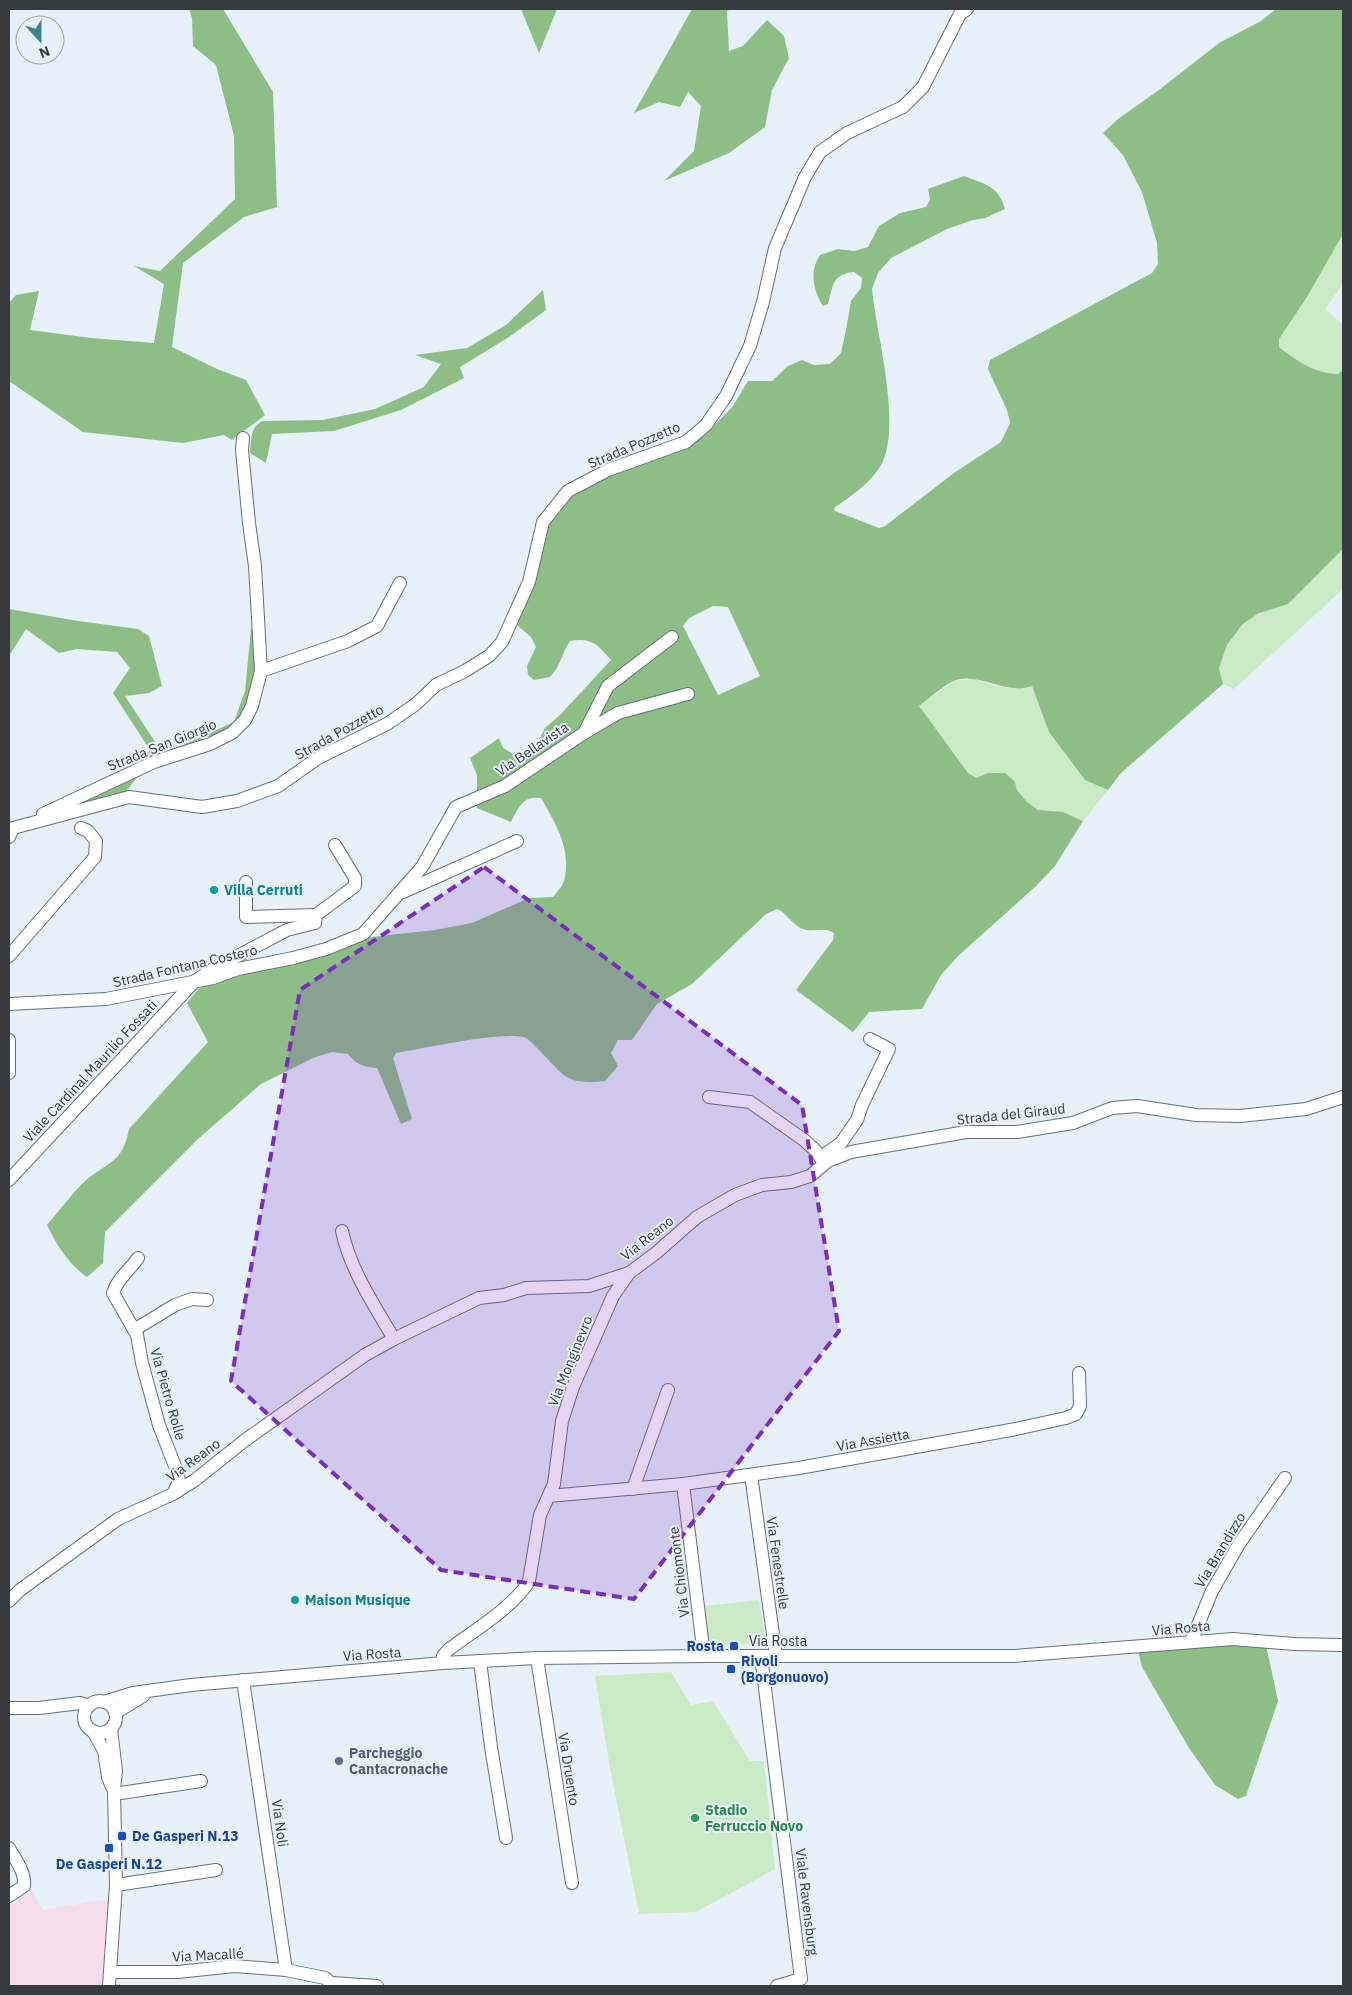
<svg xmlns="http://www.w3.org/2000/svg" width="1352" height="1995" viewBox="0 0 1352 1995" font-family="'IBM Plex Sans',sans-serif">
  <rect width="100%" height="100%" fill="#e7f1f9"/>
  <polygon fill="#f5deea" points="32,1892 43,1910 109,1899 104,1986 10,1986 9,1985 9,1905"/>
  <g fill="#caebc5">
    <path d="M1343 234V284L1325 309 1343 325V370L1338 374C1315 374 1296 360 1279 347V339L1307 297Z"/>
    <polygon points="1343,549 1343,589 1234,689 1223,684 1219,668 1227,645 1244,624 1259,613 1288,603"/>
    <path d="M973 679C991 684 1014 693 1032 686L1049 732 1085 780 1108 790 1083 821 1063 812 1038 810 1026 801 1017 790 1015 782 988 773 976 778 968 773 918 706 955 681Z"/>
    <polygon points="759,1600 766,1644 707,1645 704,1606"/>
    <polygon points="671,1672 691,1705 713,1701 750,1761 764,1761 775,1869 696,1912 639,1914 610,1768 595,1676"/>
  </g>
  <g fill="#8dbe85" fill-rule="evenodd">
    <polygon points="189,9 223,9 273,92 277,207 244,217 183,263 172,347 217,369 246,380 265,415 232,440 224,435 183,443 83,432 9,381 9,303 16,295 39,291 30,330 91,338 154,343 164,284 134,266 160,271 235,199 234,136 216,65 193,46 192,18"/>
    <polygon points="521,9 557,9 539,53"/>
    <polygon points="692,9 732,9 727,11 729,51 743,46 767,20 784,36 789,58 772,90 765,127 729,153 664,181 694,151 701,106 688,92 680,107 659,102 634,113"/>
    <path d="M1276 9H1343V234L1307 297 1279 339V347C1296 360 1315 374 1338 374L1343 370V549L1288 604 1259 613 1243 624 1227 645 1219 668 1223 684 1121 773 1108 790 1085 780 1049 732 1032 686C1007 696 977 671 954 681 942 686 930 698 919 706L968 773 976 778 988 773H1005L1015 782 1017 790 1026 801 1038 810 1063 812 1083 821 1055 866 1036 886 958 956 941 975 922 1009 869 1012 853 1032 796 990 833 940 834 933C825 926 813 933 803 929 792 925 787 913 777 909L766 914 692 984 657 1004 632 1040H618L611 1053 618 1066 605 1081C567 1085 565 1077 540 1051 536 1047 531 1041 526 1038 506 1030 422 1049 396 1053L393 1058 412 1119 401 1124 377 1068C363 1067 357 1065 348 1054L332 1052 313 1058 261 1084 198 1139 105 1232 103 1263 87 1277C69 1265 56 1244 47 1225 59 1211 70 1196 83 1183 105 1162 122 1166 129 1129L208 1042 187 1003 199 988 212 982 362 938 435 930 472 923 529 898 553 897C556 893 562 887 564 881 572 850 556 824 541 798 522 796 519 807 511 822L477 808V775L470 758 499 738 503 748 520 758 531 755 545 728 560 715 611 660C598 645 592 637 570 641 561 654 562 664 550 677L534 680 528 675 527 666 536 647 531 637 517 625 533 584 547 524 571 494 612 473 686 446 708 432 733 406 748 381H772L788 366 802 360 814 365 830 364 841 353 846 330 851 301 861 288 862 278 854 272C832 274 833 286 828 304L823 306C813 290 809 271 820 255L838 249 854 251 868 247 879 226 900 213 926 207 930 200 928 189 964 176C986 185 998 185 1005 209L985 218 973 220 947 229 891 258 878 273 872 289C876 334 905 433 878 470 866 486 850 497 834 508L835 511 879 528 885 526 954 473 1001 442 1010 423 1007 410 988 369 990 360 1152 273 1158 264 1157 243 1142 192 1123 155 1103 133 1118 119 1159 90 1219 43 1261 21ZM713 606 728 607 760 676 718 695 683 626 689 618Z"/>
    <path d="M543 290 546 310 509 337 460 367 464 378 401 410 334 431 272 434 266 463 250 453C251 439 250 429 262 421L323 420 375 409 424 387 441 364 415 355 467 348 506 325Z"/>
    <polygon points="9,609 78,621 138,629 149,636 162,686 149,693 125,696 163,754 234,722 245,691 251,629 255,628 255,684 244,717 222,734 149,762 124,794 62,810 33,813 139,763 150,750 113,693 130,668 117,652 77,649 59,653 26,629 9,656"/>
    <polygon points="1265,1641 1278,1701 1246,1796 1238,1799 1215,1785 1189,1748 1142,1667 1137,1647"/>
  </g>
  <g fill="none" stroke-linecap="round" stroke-linejoin="round">
    <defs>
      <g id="minor">
        <polyline points="261,671 348,641 377,626 400,583"/>
        <polyline points="584,733 618,713 688,694"/>
        <polyline points="43,814 154,762 210,744 232,733 245,720 252,706 261,671 255,566 249,523 242,450 243,438"/>
        <polyline points="9,837 13,828 129,797 202,807 237,801 278,786 318,758 387,724 416,704 436,685 465,671 489,656 502,642 529,582 543,522 568,491 608,470 686,442 706,425 726,396 750,346 763,302 775,248 805,177 820,152 847,133 903,107 923,87 960,14 967,9"/>
        <polyline points="246,882 246,917 316,915"/>
        <polyline points="403,892 517,841"/>
        <polyline points="9,956 95,857 96,841 88,831 81,828"/>
        <polyline points="9,1004 106,999 213,978 238,969 293,958 326,949 363,934 422,867 456,807 505,786 584,733 608,686 672,637"/>
        <polyline points="9,1040 9,1073"/>
        <polyline points="709,1097 750,1102 804,1140 816,1151 824,1163"/>
        <polyline points="828,1161 827,1153 841,1143 857,1120 862,1105 889,1049 870,1039"/>
        <polyline points="9,1180 194,982 211,970 287,930 315,923 316,915 355,886 355,878 335,845"/>
        <path d="M342 1231C350 1269 374 1305 394 1339"/>
        <path d="M138 1258C130 1270 117 1279 113 1293L137 1335 142 1363 159 1425 178 1474 179 1482 173 1494"/>
        <polyline points="134,1330 175,1305 192,1299 207,1300"/>
        <polyline points="751,1475 776,1656"/>
        <polyline points="683,1484 704,1656"/>
        <polyline points="633,1489 668,1390"/>
        <polyline points="549,1496 683,1484 799,1468 1016,1429 1066,1418 1076,1414 1080,1406 1079,1373"/>
        <polyline points="9,1601 20,1590 118,1519 173,1494 195,1480 244,1441 365,1355 394,1339 479,1298 504,1295 526,1288 589,1286 629,1273 656,1253 697,1217 735,1195 762,1185 791,1182 810,1176 828,1161 851,1152 966,1132 1017,1132 1073,1123 1112,1108 1137,1106 1196,1115 1240,1116 1306,1109 1343,1097"/>
        <polyline points="1191,1642 1212,1591 1239,1544 1285,1478"/>
        <polyline points="761,1656 801,1979 777,1986"/>
        <polyline points="537,1658 572,1883"/>
        <polyline points="480,1661 491,1747 506,1838"/>
        <path d="M443 1663V1656L448 1650C473 1631 514 1607 529 1581L540 1515 554 1484 562 1421 573 1387 613 1296 629 1273"/>
        <polyline points="243,1680 286,1970"/>
        <circle cx="100" cy="1717" r="16"/>
        <polyline points="104,1702 133,1693 191,1685 443,1663 537,1658 704,1656 1014,1656 1233,1639 1294,1644 1343,1645"/>
        <polyline points="9,1708 39,1708 80,1703 89,1706"/>
        <polyline points="115,1713 143,1696"/>
        <polyline points="93,1731 104,1751 108,1777 112,1787"/>
        <polyline points="114,1794 201,1781"/>
        <path d="M9 1848C15 1859 26 1873 24 1886L9 1896"/>
        <polyline points="116,1885 216,1870"/>
        <polyline points="110,1972 178,1972 234,1966 286,1970 325,1978 334,1986"/>
        <polyline points="332,1983 377,1986"/>
        <polyline points="109,1986 116,1885 114,1790 116,1771 111,1729"/>
      </g>
    </defs>
    <use href="#minor" stroke="#687077" stroke-width="14"/>
    <use href="#minor" stroke="#fff" stroke-width="12"/>
  </g>
  <path fill="#7b2cbf" fill-opacity="0.2" stroke="#7b2cbf" stroke-width="4" stroke-dasharray="10 6" stroke-linejoin="round" d="M484 867 802 1105 839 1331 634 1599 441 1570 231 1381 300 990Z"/>
  <g fill="#0f9aa8" stroke="#e7f1f9" stroke-width="2">
    <circle cx="214" cy="890" r="5"/>
    <circle cx="295" cy="1600" r="5"/>
  </g>
  <g fill="#1a4fb4" stroke="#e7f1f9" stroke-width="2">
    <rect x="729" y="1641" width="10" height="10" rx="2.5"/>
    <rect x="726" y="1664" width="10" height="10" rx="2.5"/>
    <rect x="117" y="1831" width="10" height="10" rx="2.5"/>
    <rect x="104" y="1843" width="10" height="10" rx="2.5"/>
  </g>
  <circle fill="#5c6f8a" stroke="#e7f1f9" stroke-width="2" cx="339" cy="1761" r="5"/>
  <circle fill="#2e9e5b" stroke="#e7f1f9" stroke-width="2" cx="695" cy="1818" r="5"/>
  <g text-anchor="middle" stroke-width="4" stroke-linejoin="round" paint-order="stroke">
    <g font-size="14" fill="#373b3e" stroke="#e7f1f9">
      <text transform="translate(634 445) rotate(-23)" y="5">Strada Pozzetto</text>
      <text transform="translate(339 732) rotate(-29)" y="5">Strada Pozzetto</text>
      <text transform="translate(162 745) rotate(-22)" y="5">Strada San Giorgio</text>
      <text transform="translate(532 749) rotate(-34)" y="5">Via Bellavista</text>
      <text transform="translate(185 966) rotate(-13)" y="5">Strada Fontana Costero</text>
      <text transform="translate(90 1071) rotate(-47)" y="5">Viale Cardinal Maurilio Fossati</text>
      <text transform="translate(1011 1114) rotate(-6)" y="5">Strada del Giraud</text>
      <text transform="translate(647 1238) rotate(-38)" y="5">Via Reano</text>
      <text transform="translate(570 1361) rotate(-68)" y="5">Via Monginevro</text>
      <text transform="translate(168 1394) rotate(74)" y="5">Via Pietro Rolle</text>
      <text transform="translate(873 1440) rotate(-10)" y="5">Via Assietta</text>
      <text transform="translate(193 1460) rotate(-36)" y="5">Via Reano</text>
      <text transform="translate(1220 1550) rotate(-59)" y="5">Via Brandizzo</text>
      <text transform="translate(778 1563) rotate(82)" y="5">Via Fenestrelle</text>
      <text transform="translate(679 1572) rotate(-97)" y="5">Via Chiomonte</text>
      <text transform="translate(1181 1628) rotate(-5)" y="5">Via Rosta</text>
      <text x="778" y="1646">Via Rosta</text>
      <text transform="translate(372 1654) rotate(-4)" y="5">Via Rosta</text>
      <text transform="translate(569 1769) rotate(81)" y="5">Via Druento</text>
      <text transform="translate(280 1823) rotate(82)" y="5">Via Noli</text>
      <text transform="translate(807 1902) rotate(83)" y="5">Viale Ravensburg</text>
      <text transform="translate(208 1955) rotate(-3)" y="5">Via Macallé</text>
    </g>
    <g font-size="14" font-weight="bold" fill="#0d838f" stroke="#e7f1f9" text-anchor="start">
      <text x="224" y="895">Villa Cerruti</text>
      <text x="305" y="1605">Maison Musique</text>
    </g>
    <g font-size="14" font-weight="bold" fill="#164399" stroke="#e7f1f9" text-anchor="start">
      <text x="724" y="1651" text-anchor="end">Rosta</text>
      <text x="741" y="1666">Rivoli<tspan x="741" dy="16">(Borgonuovo)</tspan></text>
      <text x="132" y="1841">De Gasperi N.13</text>
      <text x="109" y="1869" text-anchor="middle">De Gasperi N.12</text>
    </g>
    <g font-size="14" font-weight="bold" fill="#4e5e75" stroke="#e7f1f9" text-anchor="start">
      <text x="349" y="1758">Parcheggio<tspan x="349" dy="16">Cantacronache</tspan></text>
    </g>
    <g font-size="14" font-weight="bold" fill="#27864d" stroke="#e7f1f9" text-anchor="start">
      <text x="705" y="1815">Stadio<tspan x="705" dy="16">Ferruccio Novo</tspan></text>
    </g>
  </g>
  <rect width="1352" height="1995" fill="none" stroke="#373b3e" stroke-width="20"/>
  <g transform="translate(40 40) rotate(159)"><circle r="24" fill="#e7f1f9" stroke="#a1a8ae"/>
  <path d="M0-4L9 19L0 12L-9 19Z" fill="#3c838c"/>
  <text y="-8" font-size="14" font-weight="bold" text-anchor="middle" fill="#373b3e">N</text>
  </g>
</svg>
